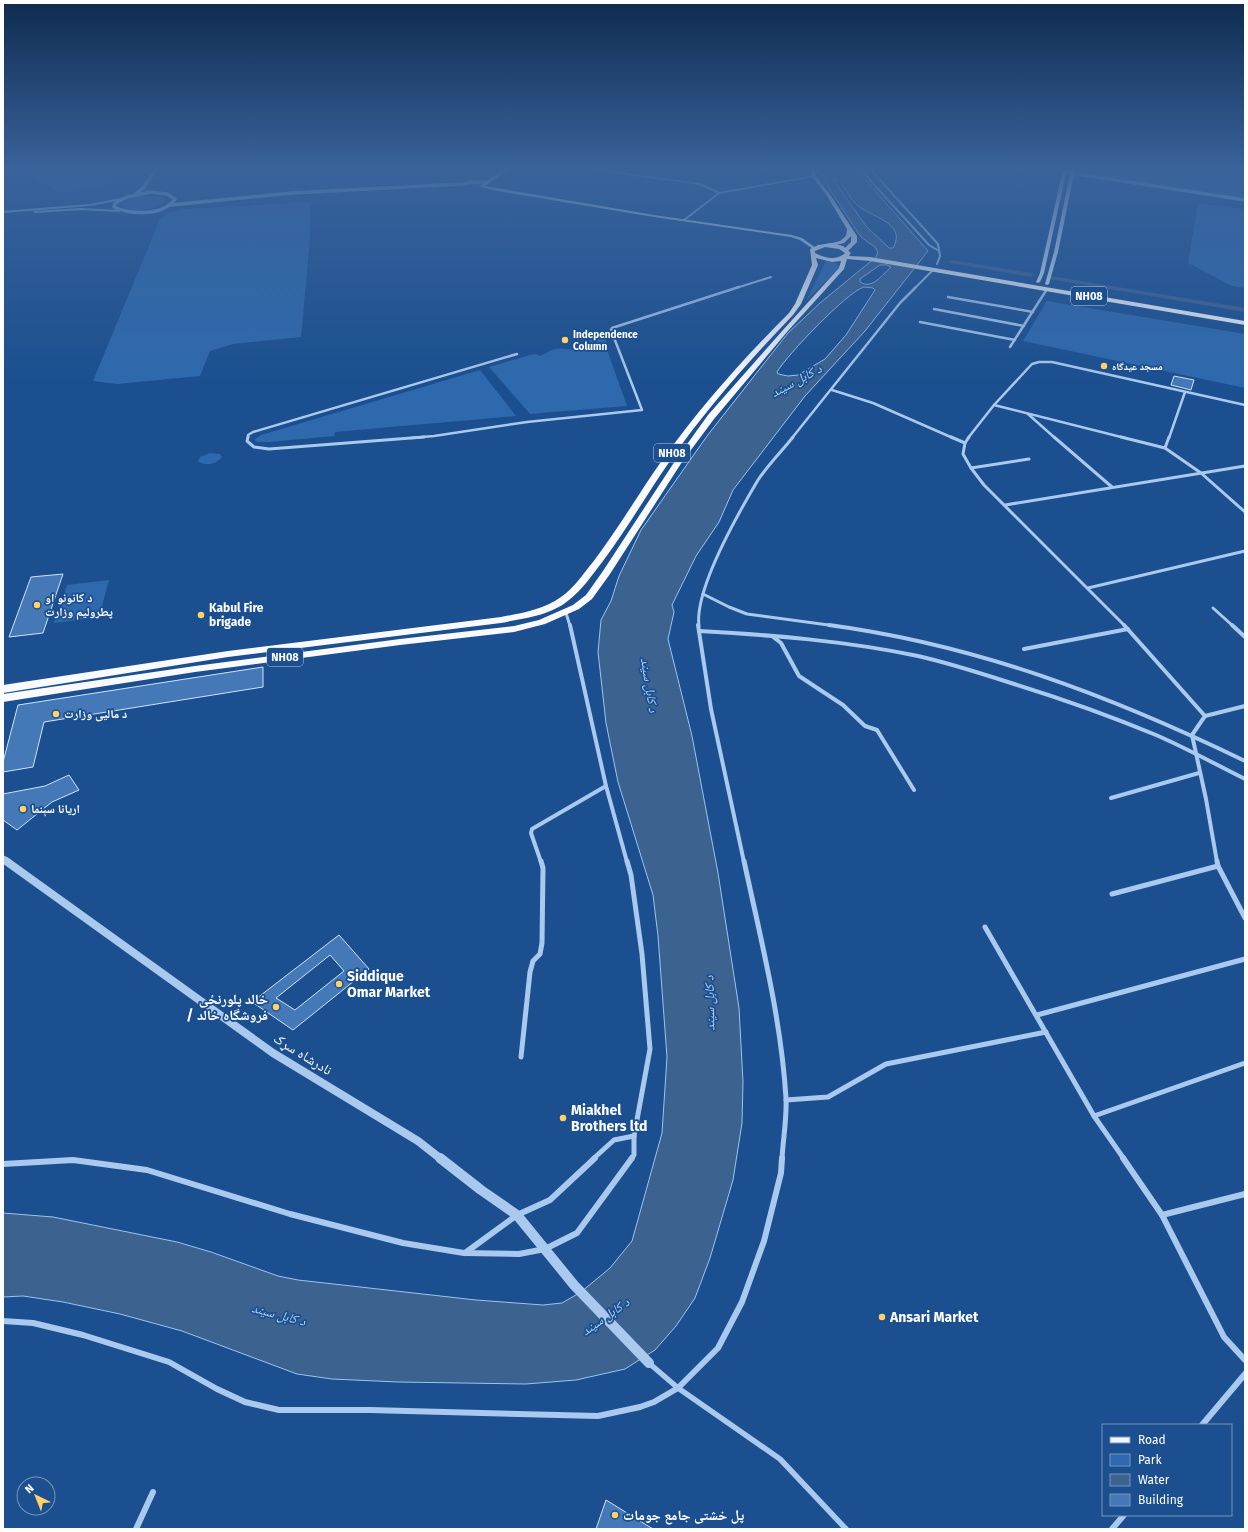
<svg xmlns="http://www.w3.org/2000/svg" width="1248" height="1532" viewBox="0 0 1248 1532" font-family="'Fira Sans','Noto Naskh Arabic',sans-serif">
  <rect width="100%" height="100%" fill="#1b4f8f"/>
  <g fill="#2e69ad">
    <polygon points="53,169 97,169 118,181 60,194 30,173"/>
    <polygon points="1078,169 1245,169 1245,198 1077,172"/>
    <path d="M151 195 165 198 166 201C158 209 130 215 122 205 129 196 141 196 151 195Z"/>
    <polygon points="310,202 310,239 301,337 233,344 210,351 200,376 117,384 93,381 160,219 166,214 183,209"/>
    <polygon points="1198,203 1245,209 1245,288 1232,286 1188,263"/>
    <polygon points="826,261 838,263 836,265 841,266 806,301"/>
    <polygon points="1047,301 1245,334 1245,388 1023,341"/>
    <path d="M605 334 607 350 627 406 530 414 489 367 530 355 536 354 540 356C545 354 550 350 555 349 565 346 582 356 590 341L589 338Z"/>
    <polygon points="480,370 516,416 335,432 334,436 270,442 257,442 254,440 261,435"/>
    <path d="M210 453 220 454 222 457C217 464 207 466 199 462L198 461 200 457Z"/>
    <polygon points="109,580 99,617 54,623 67,585"/>
  </g>
  <path fill="#3c6290" stroke="#9cc4f0" fill-rule="evenodd" d="M817 169H856L928 251 865 331 805 396 733 490 719 522 696 556 672 605 674 612 668 639 692 736 718 873 739 1008 743 1082 742 1123 733 1180 710 1258 695 1298 676 1326 655 1350 625 1369 576 1380 526 1384 398 1382 332 1379 297 1374 182 1331 120 1314 63 1302 23 1296 3 1297V1213L53 1217 177 1242 211 1252 278 1276 298 1280 476 1300 543 1305 562 1303 581 1292 610 1268 632 1241 662 1133 667 1057 658 936 653 895 618 782 606 723 598 652 601 620 611 601 619 576 641 530 707 436 788 333 820 303 876 257 878 252 875 247 861 237 824 181 825 177 817 173ZM833 179C843 180 849 198 856 204 869 217 908 222 893 248H889L866 226ZM880 265H887L891 267C882 275 872 290 860 282V279ZM864 287 873 288 875 290 846 335 825 359 798 375 788 376 778 374 777 372C787 355 847 292 864 287Z"/>
  <g fill="none" stroke-linecap="round" stroke-linejoin="round">
    <g fill="#3c6290" fill-rule="evenodd">
      <polygon points="796,169 804,169 801,171"/>
      <polygon points="952,260 1031,273 1034,275 1031,277 950,263 949,262"/>
      <polygon points="1051,276 1245,308 1245,312 1049,279 1047,278"/>
    </g>
  </g>
  <g fill="#4478b7" stroke="#cfe3fa" fill-rule="evenodd">
    <polygon points="1174,376 1194,380 1191,390 1171,385"/>
    <polygon points="63,574 43,633 9,637 31,577"/>
    <polygon points="263,667 263,687 44,722 33,767 3,772 3,762 18,705"/>
    <polygon points="69,775 79,790 52,802 17,830 3,820 3,794 45,786"/>
    <path d="M339 935 369 969 293 1030 252 1002ZM330 955 344 971 295 1010 276 998Z"/>
    <polygon points="606,1500 653,1529 596,1529"/>
  </g>
  <g fill="none" stroke-linecap="round" stroke-linejoin="round">
    <polyline stroke="#a9c9ee" stroke-width="5.5" points="650,1364 678,1388 780,1459 846,1529"/>
    <g stroke="#a9c9ee" stroke-width="2">
      <polyline points="590,169 700,184 719,193"/>
      <polyline points="862,169 869,179 929,245 939,251"/>
      <polyline points="870,169 938,244 940,256 937,264"/>
      <polyline points="3,212 90,205 121,199"/>
      <polyline points="35,212 81,209 119,211"/>
      <polyline points="684,220 719,193 814,176"/>
      <polyline points="736,288 771,277"/>
      <polyline points="915,288 933,270"/>
    </g>
    <g stroke="#a9c9ee" stroke-width="2.5">
      <polyline points="948,297 1033,312"/>
      <polyline points="934,309 1024,326"/>
      <polyline points="920,322 1015,340"/>
      <polyline points="1010,347 1047,289"/>
      <polyline points="832,390 873,403 953,438"/>
      <polyline points="994,405 1125,438"/>
      <polyline points="1028,414 1055,438"/>
      <polyline points="248,438 248,435 253,432 517,354"/>
      <polyline points="411,438 434,436 527,422 642,410 611,330 612,328 739,287"/>
      <polyline points="792,438 900,303 916,287"/>
      <polyline points="968,438 994,405 1032,364 1039,362 1052,362 1245,405"/>
      <polyline points="1169,438 1185,392"/>
    </g>
    <g stroke="#a9c9ee" stroke-width="3">
      <polyline points="248,437 247,441 254,447 269,449 424,437"/>
      <polyline points="951,437 965,443"/>
      <polyline points="969,437 965,443 963,454 971,468 984,485 1125,626"/>
      <polyline points="1054,437 1112,487"/>
      <polyline points="1121,437 1165,448 1201,473 1245,512"/>
      <polyline points="1165,448 1169,437"/>
      <polyline points="971,468 1029,459"/>
      <polyline points="1005,505 1245,466"/>
      <polyline points="1088,588 1245,551"/>
      <polyline points="703,594 729,607 747,614 836,626"/>
      <polyline points="1213,608 1233,626"/>
      <polyline points="566,613 570,626"/>
      <path d="M699 626C694 589 739 512 758 480 768 465 782 451 793 437"/>
    </g>
    <g stroke="#a9c9ee" stroke-width="4">
      <polyline points="570,625 606,786 627,862"/>
      <polyline points="698,625 711,709 744,862"/>
      <path d="M829 625C977 645 1111 696 1245 761"/>
      <polyline points="1124,625 1205,716 1192,735 1206,799 1217,862"/>
      <polyline points="1232,625 1245,637"/>
      <path d="M699 631C772 635 846 641 918 656 949 663 980 673 1011 683 1060 698 1108 715 1156 735 1186 748 1215 764 1245 779"/>
      <polyline points="772,636 781,643 799,676 843,705 865,726 877,730 914,790"/>
      <polyline points="1024,649 1128,629"/>
      <polyline points="1205,716 1245,706"/>
      <polyline points="1111,798 1199,773"/>
      <polyline points="541,862 531,833 532,829 606,786"/>
    </g>
    <g stroke="#a9c9ee" stroke-width="5">
      <polyline points="627,861 631,875 642,954 650,1049 634,1136 634,1155 631,1159"/>
      <path d="M744 861C761 940 781 1018 786 1098 787 1118 783 1139 782 1159"/>
      <polyline points="1217,861 1218,866 1245,918"/>
      <polyline points="1112,894 1218,866"/>
      <polyline points="985,927 1094,1116 1124,1159"/>
      <polyline points="1037,1015 1245,959"/>
      <polyline points="521,1057 530,972 533,961 540,954 542,943 543,868 541,861"/>
      <polyline points="786,1100 828,1097 886,1064 1046,1032"/>
      <polyline points="1094,1116 1245,1063"/>
      <polyline points="593,1159 614,1140 634,1136"/>
    </g>
    <g stroke="#a9c9ee" stroke-width="6">
      <polyline points="1123,1158 1162,1215 1224,1337 1245,1360"/>
      <polyline points="3,1164 73,1160 147,1170 290,1214 403,1243 464,1253 519,1254 545,1249 577,1233 632,1158"/>
      <polyline points="1162,1215 1245,1194"/>
      <polyline points="465,1253 517,1215 550,1200 595,1158"/>
      <polyline points="3,1321 33,1323 83,1335 169,1362 217,1389 245,1402 279,1410 370,1410 598,1416 640,1407 654,1402 678,1388 718,1348 742,1302 764,1241 781,1173 782,1158"/>
      <polyline points="1202,1425 1245,1374"/>
      <polyline points="136,1529 153,1492"/>
      <polyline points="1112,1529 1124,1515"/>
    </g>
    <g stroke="#a9c9ee" stroke-width="3.5">
      <polyline points="1065,172 1245,200"/>
      <polyline points="470,182 485,182"/>
      <path d="M150 192 167 194 175 199C163 216 131 215 114 207L115 203 127 197Z"/>
      <polyline points="137,193 143,188 156,169"/>
      <polyline points="170,205 291,193 462,184 475,182"/>
    </g>
    <polyline stroke="#a9c9ee" stroke-width="7" points="3,859 8,862"/>
    <polyline stroke="#a9c9ee" stroke-width="8" points="6,861 273,1053 418,1141 441,1159"/>
    <polyline stroke="#a9c9ee" stroke-width="10" points="440,1158 481,1190 517,1215 574,1285 649,1363"/>
    <g fill="#d6e6fa" fill-rule="evenodd">
      <polygon points="505,169 509,169 485,186 654,215 792,235 802,238 816,248 813,249 800,240 791,237 654,217 492,190 481,187 481,185"/>
      <polygon points="1063,169 1067,169 1044,273 1040,282 1038,283 1036,282 1040,273"/>
      <polygon points="1071,169 1075,169 1058,252 1049,284 1047,285 1045,284 1054,252"/>
    </g>
    <polygon fill="#f0f6ff" fill-rule="evenodd" points="810,169 814,169 816,176 831,196 857,236 857,242 848,251 843,250 851,242 851,236 844,243 827,247 824,245 840,241 846,236 847,229 827,196 812,176"/>
    <path fill="#f8faff" fill-rule="evenodd" d="M831 243 843 246 851 253 849 256 870 257 1245 321V325L870 261 847 259 844 269 787 332 714 419 682 462 610 574 592 599 579 609 545 624 514 632 400 645 195 672 3 702V694L195 666 400 639 514 626 539 620 573 605 586 595 603 571 675 461 708 415 783 330 839 268 841 261 832 262 816 258 818 265 801 304 793 315C749 361 707 408 670 461 647 494 627 529 603 561 592 575 583 589 569 600 550 616 524 618 501 623L228 657 3 693V685L228 651 501 617C522 613 543 610 561 597 574 588 583 574 593 562 618 529 639 493 663 459 701 406 743 359 789 313L795 304 812 265 810 249 818 245ZM825 247 839 249 845 253C837 261 824 258 815 253V251Z"/>
  </g>
  <linearGradient id="sky" x2="0" y2="1"><stop stop-color="#0f2b4f"/><stop offset="0.44" stop-color="#39639b"/><stop offset="1" stop-color="#39639b" stop-opacity="0"/></linearGradient>
  <rect width="1248" height="383" fill="url(#sky)"/>
  <g fill="#ffd166" stroke="#1b4f8f" stroke-width="1.5">
    <circle cx="565" cy="340" r="4"/>
    <circle cx="1104" cy="366" r="4"/>
    <circle cx="37" cy="605" r="4"/>
    <circle cx="201" cy="615" r="4"/>
    <circle cx="56" cy="714" r="4"/>
    <circle cx="23" cy="809" r="4"/>
    <circle cx="339" cy="984" r="4"/>
    <circle cx="276" cy="1007" r="4"/>
    <circle cx="563" cy="1118" r="4"/>
    <circle cx="882" cy="1317" r="4"/>
    <circle cx="615" cy="1515" r="4"/>
  </g>
  <g text-anchor="middle" stroke-width="3.5" stroke-linejoin="round" paint-order="stroke">
    <g font-size="10" font-weight="bold" fill="#fff" stroke="#1b4f8f" text-anchor="start">
      <text x="573" y="338">Independence<tspan x="573" dy="12">Column</tspan></text>
      <text x="1112" y="370">مسجد عیدگاه</text>
    </g>
    <g fill="#1b4f8f" stroke="#bbcadd" stroke-width="1">
      <rect x="1071" y="287" width="36" height="18" rx="3"/>
      <rect x="654" y="444" width="36" height="18" rx="3"/>
      <rect x="267" y="648" width="36" height="18" rx="3"/>
    </g>
    <g font-size="11" font-weight="bold" fill="#fff">
      <text x="1089" y="300">NH08</text>
      <text x="672" y="457">NH08</text>
      <text x="285" y="661">NH08</text>
    </g>
    <g font-size="12" font-weight="bold" fill="#fff" stroke="#1b4f8f" text-anchor="start">
      <text x="45" y="602">د کانونو او<tspan x="45" dy="14">پطرولیم وزارت</tspan></text>
      <text x="209" y="612">Kabul Fire<tspan x="209" dy="14">brigade</tspan></text>
      <text x="64" y="718">د مالیی وزارت</text>
      <text x="31" y="813">اريانا سېنما</text>
    </g>
    <g font-size="13" font-style="italic" fill="#b5d3f5" stroke="#1b4f8f">
      <text transform="translate(796 380) rotate(-28)" y="5">د کابل سيند</text>
      <text transform="translate(650 685) rotate(81)" y="5">د کابل سيند</text>
      <text transform="translate(709 1003) rotate(-91)" y="5">د کابل سيند</text>
      <text transform="translate(279 1314) rotate(15)" y="5">د کابل سيند</text>
      <text transform="translate(605 1316) rotate(-35)" y="5">د کابل سيند</text>
    </g>
    <g font-size="14" font-weight="bold" fill="#fff" stroke="#1b4f8f" text-anchor="start">
      <text x="347" y="981">Siddique<tspan x="347" dy="16">Omar Market</tspan></text>
      <text x="268" y="1004" text-anchor="end">خالد پلورنځی<tspan x="268" dy="16">/ فروشگاه خالد</tspan></text>
      <text x="571" y="1115">Miakhel<tspan x="571" dy="16">Brothers ltd</tspan></text>
      <text x="890" y="1322">Ansari Market</text>
      <text x="623" y="1520">پل خشتی جامع جومات</text>
    </g>
    <g font-size="14" fill="#fff" stroke="#1b4f8f">
      <text transform="translate(303 1054) rotate(32)" y="5">نادرشاه سړک</text>
    </g>
  </g>
  <rect width="1248" height="1532" fill="none" stroke="#ffffff" stroke-width="8"/>
  <rect x="1102" y="1424" width="130" height="92" fill="#1b4f8f" stroke="#7695bc"/>
  <rect x="1110" y="1437" width="20" height="6" fill="#f0f6ff" stroke="#7695bc"/>
  <text x="1138" y="1444" font-size="12" fill="#ffffff">Road</text>
  <rect x="1110" y="1454" width="20" height="12" fill="#2e69ad" stroke="#7695bc"/>
  <text x="1138" y="1464" font-size="12" fill="#ffffff">Park</text>
  <rect x="1110" y="1474" width="20" height="12" fill="#3c6290" stroke="#7695bc"/>
  <text x="1138" y="1484" font-size="12" fill="#ffffff">Water</text>
  <rect x="1110" y="1494" width="20" height="12" fill="#4478b7" stroke="#7695bc"/>
  <text x="1138" y="1504" font-size="12" fill="#ffffff">Building</text>
  <g transform="translate(36 1496) rotate(317)"><circle r="19" fill="#1b4f8f" stroke="#7695bc"/>
  <path d="M0-3L7 15L0 10L-7 15Z" fill="#ffd166"/>
  <text y="-6" font-size="11" font-weight="bold" text-anchor="middle" fill="#ffffff">N</text>
  </g>
</svg>
